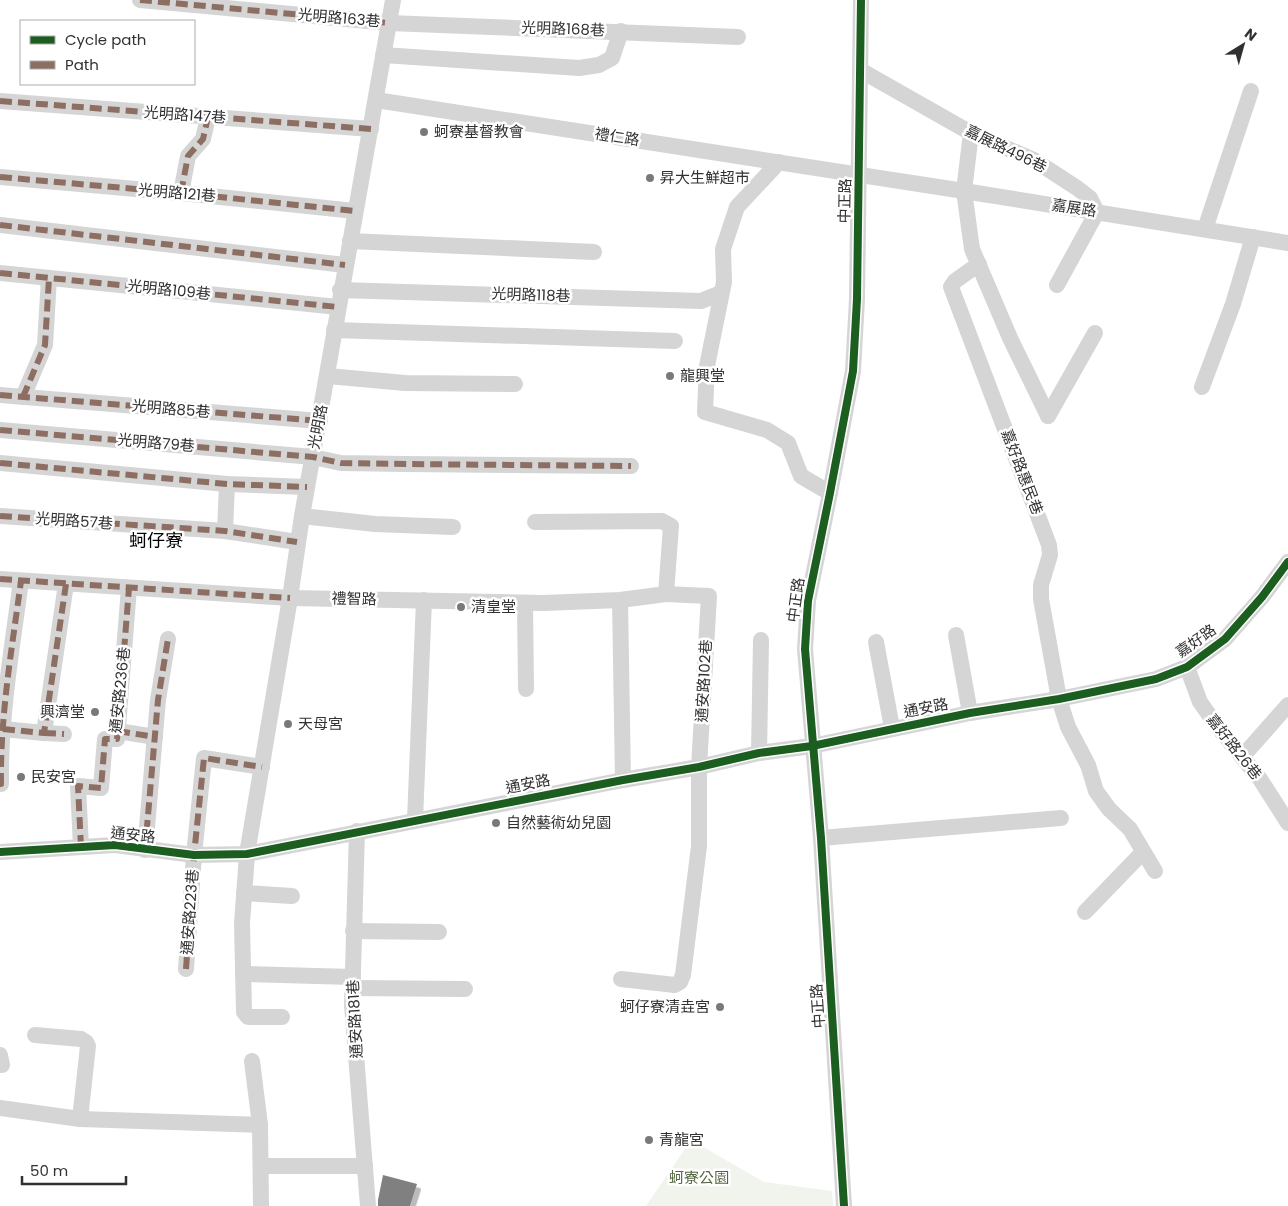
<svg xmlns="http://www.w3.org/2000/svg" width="1288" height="1206" viewBox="0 0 1288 1206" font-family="Poppins,'Noto Sans TC',sans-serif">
  <defs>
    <filter id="shadow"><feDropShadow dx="4.5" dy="4.5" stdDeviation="0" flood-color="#0004"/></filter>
  </defs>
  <rect width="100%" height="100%" fill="#fff"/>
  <polygon fill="#f1f3ed" points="691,1140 764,1182 832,1191 833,1206 646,1206"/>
  <polygon fill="#808080" filter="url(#shadow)" points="383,1175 417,1184 410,1206 378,1206 378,1200"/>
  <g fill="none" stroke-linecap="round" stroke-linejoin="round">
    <g stroke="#d5d5d5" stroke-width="16">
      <polyline points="140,0 389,23 738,37"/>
      <polyline points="383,55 579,68 599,65 612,58 621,31"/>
      <polyline points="860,70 971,133 1034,160 1077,188 1090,198 1097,212 1057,285"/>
      <polyline points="376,100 964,191 1288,243"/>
      <polyline points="0,101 371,129"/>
      <polyline points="971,133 964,191 972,249 1010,338 1048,416"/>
      <polyline points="779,162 737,207 723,249 724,282 707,366 705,412 767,430 788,443 801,476 830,493"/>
      <polyline points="0,177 181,193 355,211"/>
      <polyline points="181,193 188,156 203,139 208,117"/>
      <polyline points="0,225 345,265"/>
      <polyline points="1205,229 1251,91"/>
      <polyline points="350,241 594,252"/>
      <polyline points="979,264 955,281 951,287 1049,545 1050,555 1041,585 1041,599 1059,699 1068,727 1088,765 1096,791 1109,809 1130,829 1155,871"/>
      <polyline points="0,273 338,307"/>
      <polyline points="340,290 701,301 721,293"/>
      <polyline points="334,330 675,341"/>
      <polyline points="328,376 405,383 515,384"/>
      <polyline points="1202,387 1233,304 1253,237"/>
      <polyline points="0,395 320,421"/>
      <polyline points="23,397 45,345 49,278"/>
      <polyline points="1048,416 1095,333"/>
      <polyline points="0,430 313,457 341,463 405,464 631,466"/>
      <polyline points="0,463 227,484 307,487"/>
      <polyline points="0,516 225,531 297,542"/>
      <polyline points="302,516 375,524 453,527"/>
      <polyline points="535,522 662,521 671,526 666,594"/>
      <polyline points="225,531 227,484"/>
      <polyline points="0,579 290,598 543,603 620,600 666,594 709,596 699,767 699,846 683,975 680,982 675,985 621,979"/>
      <polyline points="620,600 623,780"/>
      <polyline points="525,603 526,689"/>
      <polyline points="956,635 970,713"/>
      <polyline points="876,642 892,728"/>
      <polyline points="1187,667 1200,702 1217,726 1260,779 1288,823"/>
      <polyline points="3,729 44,733 66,584"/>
      <polyline points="118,731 155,737"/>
      <polyline points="44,733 64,734"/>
      <polyline points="759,753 761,640"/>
      <polyline points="1242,757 1288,705"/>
      <path d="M0 784H1C0 716 12 648 21 581"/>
      <polyline points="415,820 424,600"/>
      <polyline points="357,831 352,1005 368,1206"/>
      <polyline points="821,838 1061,818"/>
      <polyline points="81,847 78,786 101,788 105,739 117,739 129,588"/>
      <polyline points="145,850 158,700 168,639"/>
      <polyline points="0,852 115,845 194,855 247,854 623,780 699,767 759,753 812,746 970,713 1059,699 1156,679 1187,667 1225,639 1262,597 1288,562"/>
      <polyline points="244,893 292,896"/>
      <polyline points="1085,912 1143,852"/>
      <polyline points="353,931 439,932"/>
      <polyline points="186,969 194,855 204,758 262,767"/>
      <polyline points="243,974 353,977"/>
      <polyline points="353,988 465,989"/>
      <polyline points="282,1017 248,1017 244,1012 242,924 247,854 290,598 302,516 393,0"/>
      <polyline points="35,1035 81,1039 86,1042 88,1046 80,1119"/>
      <polyline points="0,1055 2,1065"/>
      <polyline points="252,1061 260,1125 261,1206"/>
      <polyline points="0,1108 80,1119 260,1125"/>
      <polyline points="261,1166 365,1166"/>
      <polyline points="844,1206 821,838 805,649 808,601 830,493 853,371 857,299 861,0"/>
    </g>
    <g stroke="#8d6e63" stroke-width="6" stroke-dasharray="12 6" stroke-linecap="butt">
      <polyline points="140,0 389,23"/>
      <polyline points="0,101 371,129"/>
      <polyline points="0,177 181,193 355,211"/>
      <polyline points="181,193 188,156 203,139 208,117"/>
      <polyline points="0,225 345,265"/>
      <polyline points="0,273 338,307"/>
      <polyline points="0,395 320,421"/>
      <polyline points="23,397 45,345 49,278"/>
      <polyline points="0,430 313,457 341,463 405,464 631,466"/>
      <polyline points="0,463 227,484 307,487"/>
      <polyline points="0,516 225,531 297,542"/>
      <polyline points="0,579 290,598"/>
      <polyline points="3,729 44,733 66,584"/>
      <polyline points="118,731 155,737"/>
      <polyline points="44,733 64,734"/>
      <path d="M0 784H1C0 716 12 648 21 581"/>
      <polyline points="81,847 78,786 101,788 105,739 117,739 129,588"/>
      <polyline points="145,850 158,700 168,639"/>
      <polyline points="186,969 194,855 204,758 262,767"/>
    </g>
    <defs>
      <g id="cycleway">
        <polyline points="0,852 115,845 194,855 247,854 623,780 699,767 759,753 812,746 970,713 1059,699 1156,679 1187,667 1225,639 1262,597 1288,562"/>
        <polyline points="844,1206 821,838 805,649 808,601 830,493 853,371 857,299 861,0"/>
      </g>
    </defs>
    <use href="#cycleway" stroke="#fff" stroke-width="11"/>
    <use href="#cycleway" stroke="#1b5e20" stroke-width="8"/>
  </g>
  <g fill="#797979" stroke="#fff" stroke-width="2">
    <circle cx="424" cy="132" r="5"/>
    <circle cx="650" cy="178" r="5"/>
    <circle cx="670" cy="376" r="5"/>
    <circle cx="461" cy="607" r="5"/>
    <circle cx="95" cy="712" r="5"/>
    <circle cx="288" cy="724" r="5"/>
    <circle cx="21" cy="777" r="5"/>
    <circle cx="496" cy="823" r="5"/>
    <circle cx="720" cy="1007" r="5"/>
    <circle cx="649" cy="1140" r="5"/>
  </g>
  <g text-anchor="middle" stroke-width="5" stroke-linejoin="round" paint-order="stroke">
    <g font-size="15" fill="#313131" stroke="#fff">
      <text transform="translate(339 18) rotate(5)" y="5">光明路163巷</text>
      <text transform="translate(563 29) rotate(2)" y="5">光明路168巷</text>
      <text transform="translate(185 115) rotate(4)" y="5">光明路147巷</text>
      <text transform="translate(617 137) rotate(9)" y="5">禮仁路</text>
      <text transform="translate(1006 149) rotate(26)" y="5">嘉展路496巷</text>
      <text transform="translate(177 193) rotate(5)" y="5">光明路121巷</text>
      <text transform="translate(845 201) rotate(-89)" y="5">中正路</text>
      <text transform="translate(1074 208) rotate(9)" y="5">嘉展路</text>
      <text transform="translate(169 290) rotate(6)" y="5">光明路109巷</text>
      <text transform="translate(531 295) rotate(2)" y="5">光明路118巷</text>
      <text transform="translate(171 409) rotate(5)" y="5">光明路85巷</text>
      <text transform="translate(318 427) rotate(-79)" y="5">光明路</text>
      <text transform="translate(156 443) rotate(5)" y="5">光明路79巷</text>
      <text transform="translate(1022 472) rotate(69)" y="5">嘉好路惠民巷</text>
      <text transform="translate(74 521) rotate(4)" y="5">光明路57巷</text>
      <text transform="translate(354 599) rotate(1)" y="5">禮智路</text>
      <text transform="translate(796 600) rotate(-82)" y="5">中正路</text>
      <text transform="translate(1196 641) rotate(-35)" y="5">嘉好路</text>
      <text transform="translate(704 681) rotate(-87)" y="5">通安路102巷</text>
      <text transform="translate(120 690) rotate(-84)" y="5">通安路236巷</text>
      <text transform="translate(926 708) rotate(-11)" y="5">通安路</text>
      <text transform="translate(1234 747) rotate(52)" y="5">嘉好路26巷</text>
      <text transform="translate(528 784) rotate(-11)" y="5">通安路</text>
      <text transform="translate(133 835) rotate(6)" y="5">通安路</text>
      <text transform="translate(190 912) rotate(-86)" y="5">通安路223巷</text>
      <text transform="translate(818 1006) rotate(-94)" y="5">中正路</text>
      <text transform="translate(355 1019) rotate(-93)" y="5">通安路181巷</text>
    </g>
    <g font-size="15" fill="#313131" stroke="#fff" text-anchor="start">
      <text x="434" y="137">蚵寮基督教會</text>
      <text x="660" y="183">昇大生鮮超市</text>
      <text x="680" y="381">龍興堂</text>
      <text x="471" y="612">清皇堂</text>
      <text x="85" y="717" text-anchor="end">興濟堂</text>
      <text x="298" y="729">天母宮</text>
      <text x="31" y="782">民安宮</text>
      <text x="506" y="828">自然藝術幼兒園</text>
      <text x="710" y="1012" text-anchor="end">蚵仔寮清垚宮</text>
      <text x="659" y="1145">青龍宮</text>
    </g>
    <g font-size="15" fill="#566844" stroke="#fff">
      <text x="699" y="1183">蚵寮公園</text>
    </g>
    <g font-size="18" fill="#000" stroke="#fff">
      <text x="156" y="547">蚵仔寮</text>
    </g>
  </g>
  <rect x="20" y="20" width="175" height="65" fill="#ffffff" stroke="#adadad"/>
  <rect x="30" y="36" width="25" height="8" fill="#1b5e20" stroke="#adadad"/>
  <text x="65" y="45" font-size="15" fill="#313131">Cycle path</text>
  <rect x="30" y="61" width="25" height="8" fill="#8d6e63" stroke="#adadad"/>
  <text x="65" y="70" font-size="15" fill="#313131">Path</text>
  <g transform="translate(1243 45) rotate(37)" stroke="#ffffff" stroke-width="4" paint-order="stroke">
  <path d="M0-4L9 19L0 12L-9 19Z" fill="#313131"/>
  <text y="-8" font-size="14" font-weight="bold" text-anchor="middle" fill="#313131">N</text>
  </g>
  <path d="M22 1176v8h104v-8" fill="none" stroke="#313131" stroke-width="2.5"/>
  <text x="30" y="1176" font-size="15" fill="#313131" stroke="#ffffff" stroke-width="4" paint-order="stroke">50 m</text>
</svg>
